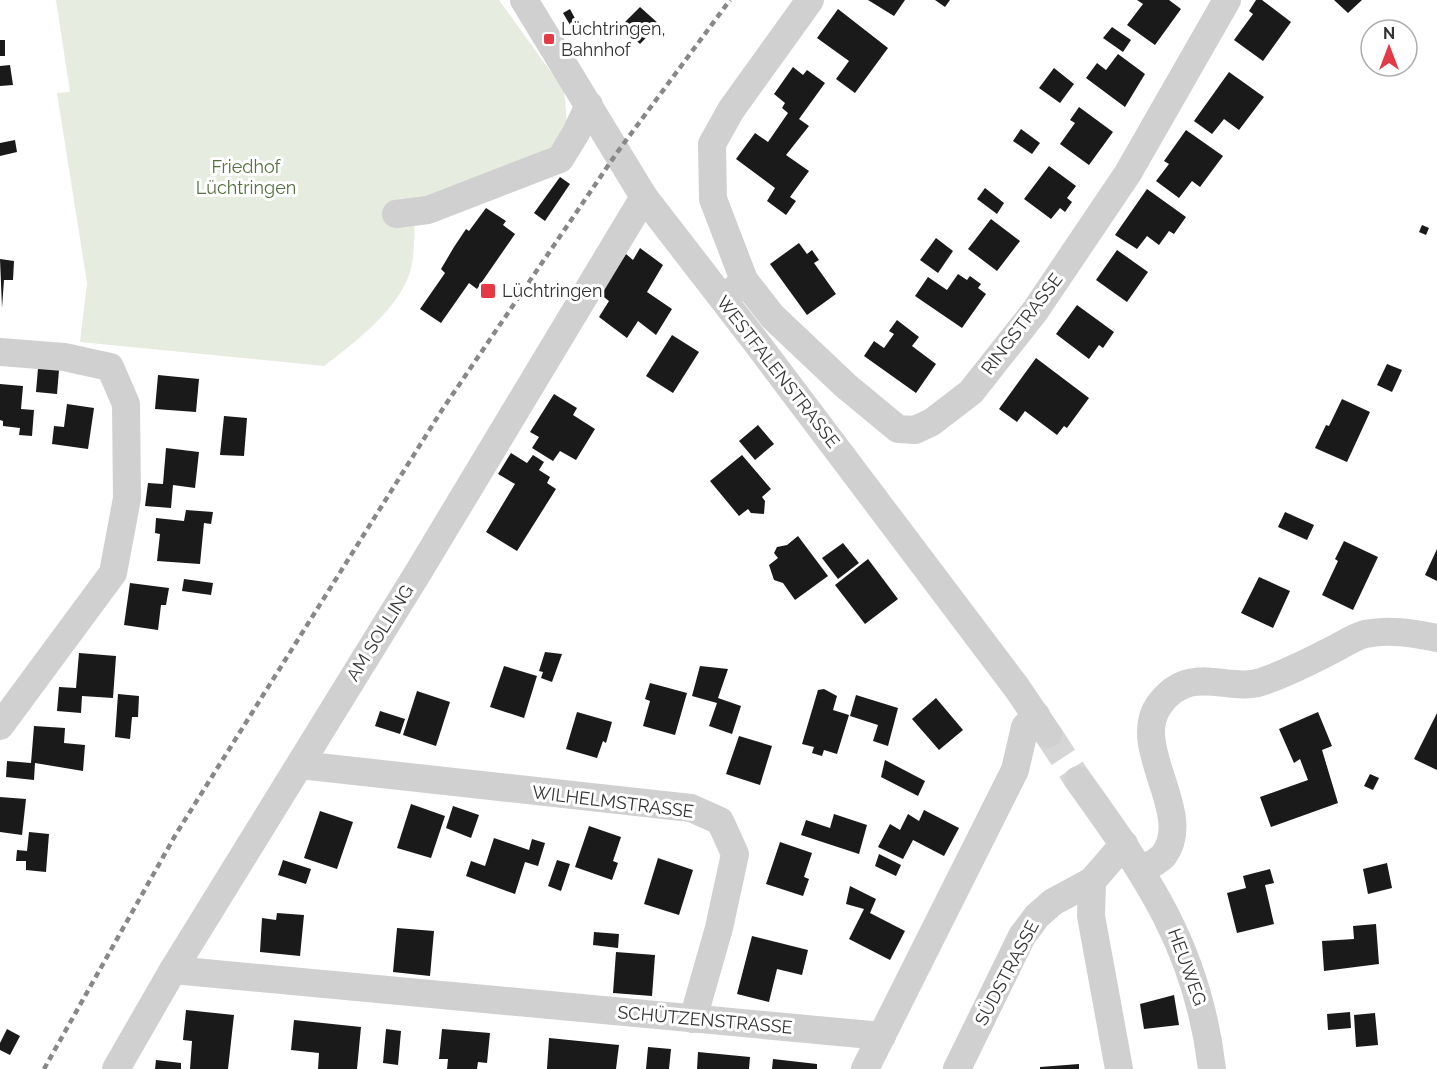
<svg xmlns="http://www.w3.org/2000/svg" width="1437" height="1069" viewBox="0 0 1437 1069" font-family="Raleway,sans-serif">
  <rect width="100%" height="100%" fill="#fff"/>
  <path fill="#e6ecdf" d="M56 0H499L564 90 567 123 550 148 415 217C414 234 415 255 410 272 399 309 353 344 324 366L80 342 87 283 57 93 70 92Z"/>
  <g fill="#1a1a1a">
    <polygon points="868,0 905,0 894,16"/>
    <polygon points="935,0 950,0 945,7"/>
    <polygon points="1137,0 1169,0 1181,9 1155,45 1127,25 1143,4"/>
    <polygon points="1256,0 1262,0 1291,22 1263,61 1234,40 1253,14 1249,11"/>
    <polygon points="1334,0 1362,0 1348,13"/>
    <polygon points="640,7 659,24 640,44 621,26"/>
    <polygon points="570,9 579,26 573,30 563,13"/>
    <polygon points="838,9 888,48 855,93 836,79 849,61 817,38"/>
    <polygon points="1112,27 1131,40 1123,52 1103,38"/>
    <rect x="0" y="40" width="5" height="16"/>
    <polygon points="1118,54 1145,74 1125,107 1086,78 1097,63 1106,70"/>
    <polygon points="10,65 13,85 0,86 0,66"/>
    <polygon points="793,67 803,75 807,70 825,83 799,119 809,126 786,155 809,171 790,197 796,201 786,215 767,201 775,188 736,159 755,133 768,142 788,113 782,108 785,103 774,94"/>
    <polygon points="1054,68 1074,84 1060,103 1039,88"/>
    <polygon points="1229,72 1264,97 1239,130 1224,119 1212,134 1194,121"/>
    <polygon points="1079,107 1113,132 1089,165 1060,144 1075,123 1070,120"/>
    <polygon points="1021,129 1040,143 1032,154 1013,141"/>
    <polygon points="1186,130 1223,156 1200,187 1192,181 1179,198 1156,181 1169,164 1164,161"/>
    <polygon points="15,140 17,152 0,156 0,143"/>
    <polygon points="1049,166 1076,186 1067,198 1072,202 1065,212 1060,208 1051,219 1024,199"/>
    <polygon points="560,177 570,184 545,221 534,213"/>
    <polygon points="985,188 1004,203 997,214 977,199"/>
    <polygon points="1147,189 1186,217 1174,234 1169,231 1159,245 1147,236 1137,249 1115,235"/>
    <polygon points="486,208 506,221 503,225 515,234 477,289 469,283 441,323 420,309 445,273 441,269 454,247 466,229 469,231"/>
    <polygon points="991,219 1020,241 997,271 968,249"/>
    <polygon points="1422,225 1429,228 1426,235 1419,232"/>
    <polygon points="936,238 953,251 938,273 920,260"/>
    <polygon points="799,243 807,254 812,250 819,260 814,263 836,294 807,315 770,264"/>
    <polygon points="640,248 663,265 647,292 672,309 656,335 638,321 627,338 599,317 609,301 600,294 626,254 633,260"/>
    <polygon points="1117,250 1148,272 1127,302 1096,280"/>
    <polygon points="0,259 14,261 13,280 4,280 2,308"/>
    <polygon points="958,274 967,280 970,276 981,284 978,288 986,294 962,328 915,296 928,277 947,290"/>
    <polygon points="1077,305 1114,332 1103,348 1099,345 1089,359 1056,334"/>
    <polygon points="897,320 919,337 912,346 936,364 916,393 864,356 874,341 884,348 894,334 889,331"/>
    <polygon points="672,335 699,352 673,393 646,376"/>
    <polygon points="1036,358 1089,398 1067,428 1064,426 1057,435 1025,411 1017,422 999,409"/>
    <polygon points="1387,364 1402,370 1392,392 1377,385"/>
    <polygon points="38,368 59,370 57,394 36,392"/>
    <polygon points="158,375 199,379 196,412 155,409"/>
    <polygon points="0,384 23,386 21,409 34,410 32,436 19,435 20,428 3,426 3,421 0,420"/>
    <polygon points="554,394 577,408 573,415 595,429 576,460 560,451 553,461 532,448 539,437 530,432"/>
    <polygon points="1342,399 1370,412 1347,462 1315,448 1326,425 1329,426"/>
    <polygon points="67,404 94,408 88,449 52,444 54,426 64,427"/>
    <polygon points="224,416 247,418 244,456 220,455"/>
    <polygon points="758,425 774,444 755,460 739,441"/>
    <polygon points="166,448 199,452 195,488 173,485 171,508 145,506 148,483 163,484"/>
    <polygon points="511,453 527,463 533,455 544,462 539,470 550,477 547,483 556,489 517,551 486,532 515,484 498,474"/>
    <polygon points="742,455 771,489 762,497 765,501 764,514 751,513 748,509 739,516 710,481"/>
    <polygon points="186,510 213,512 211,524 204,523 200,564 157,561 160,534 155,533 156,518 184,521"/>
    <polygon points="1285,512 1314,525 1307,540 1278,527"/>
    <polygon points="798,536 828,576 795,600 783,583 774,580 769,565 778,558 774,553 777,547 787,545"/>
    <polygon points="1344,541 1378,557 1353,610 1322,595 1338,561 1335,559"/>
    <polygon points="843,543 859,563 838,579 822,558"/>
    <polygon points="1437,549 1437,581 1425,575"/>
    <polygon points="868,559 898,599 865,624 835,585"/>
    <polygon points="1259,577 1290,591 1273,628 1241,613"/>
    <polygon points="184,579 213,583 211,595 182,591"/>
    <polygon points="130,583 169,588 166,605 161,605 158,630 124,625"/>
    <polygon points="545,652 562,654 552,682 541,678 543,672 539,671"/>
    <polygon points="79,653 116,656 113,698 82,696 81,713 57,711 59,687 76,688"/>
    <polygon points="504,666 537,676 524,718 490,707"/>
    <polygon points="700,666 728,669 718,698 741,706 732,734 709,726 717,703 692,696"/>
    <polygon points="650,683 687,693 675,735 643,726 650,701 645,699"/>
    <polygon points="824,689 837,696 833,710 849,715 837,754 824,750 822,756 812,753 814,747 802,744 818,690"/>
    <polygon points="417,691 450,702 436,746 403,735"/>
    <polygon points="118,694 139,696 138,717 132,717 130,739 115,737"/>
    <polygon points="856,695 898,708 888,746 873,741 878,725 850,716"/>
    <polygon points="936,698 963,730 939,750 912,719"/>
    <polygon points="380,711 405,719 400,734 375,726"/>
    <polygon points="577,712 612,722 606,743 603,741 597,758 566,749"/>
    <polygon points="1318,712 1332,746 1322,750 1338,803 1271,827 1260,797 1308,780 1300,759 1294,763 1279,729"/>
    <polygon points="1437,713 1437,770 1414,759"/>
    <polygon points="34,726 65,728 64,743 85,745 83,771 35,763 34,780 6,777 7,761 31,763"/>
    <polygon points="739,736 772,746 760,785 726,774"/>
    <polygon points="885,760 925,781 918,796 881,777"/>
    <polygon points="1370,774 1379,778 1373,790 1364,786"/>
    <polygon points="0,797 26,799 22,835 0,832"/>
    <polygon points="411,804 445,816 431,858 397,848"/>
    <polygon points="453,806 479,815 471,838 446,828"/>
    <polygon points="924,810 959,828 944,856 913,840 903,859 878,847 890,824 900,830 908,814 919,821"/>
    <polygon points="320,811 353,822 337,869 304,858"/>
    <polygon points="834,814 867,825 859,854 801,835 806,820 830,828"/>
    <polygon points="589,826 621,837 613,861 618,863 612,880 575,867"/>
    <polygon points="29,832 49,834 46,872 26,870 26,861 16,861 17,850 27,851"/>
    <polygon points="494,838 529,850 532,839 545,843 538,866 525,862 515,894 466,876 471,861 485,866"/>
    <polygon points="780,842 812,853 804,877 809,879 803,896 766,884"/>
    <polygon points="879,854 901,865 896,876 875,866"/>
    <polygon points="658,858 693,870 679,915 644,904"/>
    <polygon points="283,860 311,869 306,884 278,875"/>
    <polygon points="557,860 570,864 561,891 548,886"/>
    <polygon points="1387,863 1392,888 1368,894 1363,869"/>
    <polygon points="1270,869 1274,883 1265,885 1274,924 1237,933 1227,893 1246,888 1243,876"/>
    <polygon points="850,886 876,899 870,913 905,931 890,960 849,939 864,909 846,904"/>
    <polygon points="277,913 304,915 300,956 260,952 262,918 276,920"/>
    <polygon points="1376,924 1379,964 1324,971 1322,941 1354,939 1353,926"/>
    <polygon points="397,928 434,931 430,976 393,972"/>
    <polygon points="594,932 619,934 618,948 593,945"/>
    <polygon points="752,936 808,950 802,975 777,969 769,1002 737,994"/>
    <polygon points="616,952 655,955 652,996 613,993"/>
    <polygon points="1174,995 1179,1025 1144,1029 1140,1004"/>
    <polygon points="186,1010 234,1015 228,1069 190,1069 192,1041 183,1040"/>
    <polygon points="1350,1012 1351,1028 1328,1030 1327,1014"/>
    <polygon points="1375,1013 1378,1045 1356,1047 1354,1015"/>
    <polygon points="294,1020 361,1027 357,1069 318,1069 319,1053 291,1050"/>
    <polygon points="7,1029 20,1036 10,1055 0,1050 0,1043"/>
    <polygon points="386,1029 401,1031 398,1065 383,1063"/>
    <polygon points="442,1029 490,1033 487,1063 478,1062 477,1069 447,1069 448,1059 439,1059"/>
    <polygon points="549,1038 619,1045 616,1069 547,1069"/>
    <polygon points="648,1047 671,1049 669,1069 646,1069"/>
    <polygon points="698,1052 750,1057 749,1069 697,1069"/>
    <polygon points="773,1059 817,1064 817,1069 772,1069"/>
    <polygon points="156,1060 181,1063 181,1069 155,1069"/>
    <polygon points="1079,1064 1079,1069 1040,1069 1040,1067"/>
  </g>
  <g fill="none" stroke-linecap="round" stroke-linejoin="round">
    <polyline stroke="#d6d6d6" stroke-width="28" stroke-dasharray="28 14" stroke-linecap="butt" points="1048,734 1078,780"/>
    <g stroke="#d0d0d0" stroke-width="28">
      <polyline points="524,0 644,197 756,342 1017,688 1048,734"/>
      <polyline points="396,214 428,210 560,159 576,133 589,105"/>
      <polyline points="744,280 772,316 846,386 898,429 915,430 932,422 971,392 1035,311 1128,173 1227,0"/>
      <polyline points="732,292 744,280 713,199 712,144 731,110 810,0"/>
      <polyline points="0,352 64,357 110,367 126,404 127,498 113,573 0,726"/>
      <polyline points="300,765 691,808 720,821 735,854 719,928 693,1019"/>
      <path d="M1078 780C1147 876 1198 948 1212 1069"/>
      <path d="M1142 871C1148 866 1159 861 1164 855 1195 813 1129 747 1159 705 1190 662 1228 693 1261 682 1285 674 1309 662 1332 650 1342 645 1354 637 1365 634 1389 629 1413 633 1437 638"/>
      <polyline points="1092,881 1091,916 1119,1069"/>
      <polyline points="173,970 882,1036"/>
      <polyline points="116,1069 173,970 419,571 644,197"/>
      <polyline points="865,1069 1015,770 1025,727 1036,715"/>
      <polyline points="957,1069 1022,936 1037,916 1053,902 1092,881 1124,844"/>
    </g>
    <polyline stroke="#888" stroke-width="4.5" stroke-dasharray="6 4.5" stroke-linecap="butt" points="44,1069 176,834 442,410 616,154 730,0"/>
  </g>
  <g fill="#e63946" stroke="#fff" stroke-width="2">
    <rect x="543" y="33" width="12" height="12" rx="3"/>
    <rect x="480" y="283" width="16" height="16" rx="3"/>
  </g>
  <g text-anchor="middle" stroke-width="6" stroke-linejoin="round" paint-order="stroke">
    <g font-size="18" fill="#333" stroke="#fff" text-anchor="start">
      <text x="561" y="35">Lüchtringen,<tspan x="561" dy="21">Bahnhof</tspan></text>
      <text x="502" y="297">Lüchtringen</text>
    </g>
    <g font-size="18" fill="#56703f" stroke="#fff">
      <text x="246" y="173">Friedhof<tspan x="246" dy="21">Lüchtringen</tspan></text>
    </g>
    <g font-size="18" fill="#333" stroke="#fff">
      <text transform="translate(1022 324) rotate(-53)" y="6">RINGSTRASSE</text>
      <text transform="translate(778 372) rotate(52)" y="6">WESTFALENSTRASSE</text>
      <text transform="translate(380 633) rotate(-58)" y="6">AM SOLLING</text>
      <text transform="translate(613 802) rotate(7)" y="6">WILHELMSTRASSE</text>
      <text transform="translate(1187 967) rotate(70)" y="6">HEUWEG</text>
      <text transform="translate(1007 973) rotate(-62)" y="6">SÜDSTRASSE</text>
      <text transform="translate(705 1020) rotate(5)" y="6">SCHÜTZENSTRASSE</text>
    </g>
  </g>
  <g transform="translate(1389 48)"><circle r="28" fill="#ffffff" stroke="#adadad" stroke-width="1.5"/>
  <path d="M0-4.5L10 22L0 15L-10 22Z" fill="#e63946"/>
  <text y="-9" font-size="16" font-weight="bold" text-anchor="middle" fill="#333333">N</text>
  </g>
</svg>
